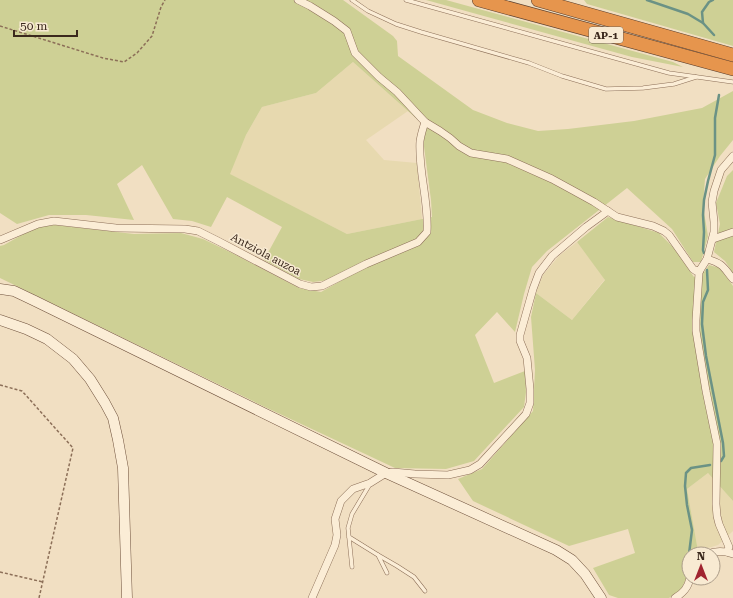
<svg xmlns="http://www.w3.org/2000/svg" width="733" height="598" viewBox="0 0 733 598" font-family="'Roboto Serif',serif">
  <rect width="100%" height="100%" fill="#f1dfc2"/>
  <g fill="#e7d9af">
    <polygon points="353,62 408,111 366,140 384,160 417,163 422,219 347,234 229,174 246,135 262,107 316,93"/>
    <polygon points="577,242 605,279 572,320 536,293 543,275 559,256"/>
    <polygon points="708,473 733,501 733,531 718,545 698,551 687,489"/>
  </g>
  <g fill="#ced095" fill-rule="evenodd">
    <path d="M0 0H343L393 36 397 41 398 56 473 110 507 123 538 131 568 129 634 121 702 108 733 91V140L720 156 705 179 703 206 708 236 701 262H693L672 229 627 188 547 251 532 267 524 294 515 332 497 312 475 335 494 383 525 371 526 392 524 407 474 461 446 469 395 468 265 407 0 278V246L4 245 36 227 55 225 134 234 181 233 203 239 232 253 299 288 321 292 346 278 313 282 299 279 264 260 282 227 227 197 211 227 192 221 173 219 142 165 117 184 134 220 86 215H49L17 224 0 213ZM353 62 427 128 423 139 431 200 432 217 347 234 230 174 246 135 262 107 316 93Z"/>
    <polygon points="426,0 446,0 673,62 683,67 632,57"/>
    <polygon points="584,0 733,0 733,46 587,4"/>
    <polygon points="733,170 733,273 725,261 714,252 720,224 716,203 727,176"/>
    <polygon points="608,217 659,233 673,247 694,277 705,271 709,265 720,268 733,286 733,501 708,473 687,489 698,551 696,554 689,554 689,572 681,590 669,598 618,598 609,595 593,568 635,553 628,529 569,546 473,501 458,479 482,469 533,411 535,370 531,317 536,293 572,320 605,280 577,242"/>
  </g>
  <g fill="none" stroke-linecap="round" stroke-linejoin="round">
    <g stroke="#6b9285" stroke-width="2.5">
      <polyline points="647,0 688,14 703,23 714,35"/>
      <polyline points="703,23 702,12 709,2 713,0"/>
      <polyline points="704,253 703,250 704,232 703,215 704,200 708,181 715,155 715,118 719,95"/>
      <polyline points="707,270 708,290 703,302 702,324 706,356 723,443 724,456 721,461"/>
      <polyline points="687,570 692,530 687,505 685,486 686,473 691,468 710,465"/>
    </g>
    <defs>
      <g id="lane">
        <polyline points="352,0 368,11 396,24 421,32 529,63 562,76 606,89 643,88 674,84 696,77"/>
        <polyline points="406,0 669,73 733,82"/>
        <polyline points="349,537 378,555 387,573"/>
        <polyline points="378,555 397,566 414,577 425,591"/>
        <polyline points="352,567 348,528 352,514 370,484"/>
      </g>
      <g id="street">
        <polyline points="298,0 310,6 334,21 347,31 355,53 379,77 397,92 425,122 440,131 450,138 459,146 471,153 507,159 552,179 574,191 594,202 617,217 653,226 664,231 669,235 693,269 696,271 700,270"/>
        <polyline points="713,239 733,232"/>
        <path d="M0 240 38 224 54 221 116 228 185 229 198 231 218 241 300 284 311 287 322 286 366 264 418 242 427 232C429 201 418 171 420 141 421 135 423 128 425 122"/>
        <path d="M707 259C724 264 723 267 733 279"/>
        <polyline points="727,552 729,547 719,524 717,516 716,504 717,444 706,391 696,331 696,320 699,273 700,270 707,259 714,232 714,222 712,202 714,191 721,170 733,156"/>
        <path d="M707 554C715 551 725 551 733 554"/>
        <polyline points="312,598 335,545 337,535 335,519 341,501 353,489 370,483 386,473 393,472 415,474 448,475 470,470 480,464 526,414 530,403 530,389 527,358 520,341 520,335 533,289 539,273 552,256 586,227 608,211"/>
        <path d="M675 598C683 593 688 588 690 578"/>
      </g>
      <g id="secondary">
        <polyline points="0,289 14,291 35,301 386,473 556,550 572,560 585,574 601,598"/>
        <polyline points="0,320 26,329 47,339 73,359 90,379 105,403 113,418 118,440 123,468 127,598"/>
      </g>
      <g id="highway">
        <polyline points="479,0 733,69"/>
        <polyline points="538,0 733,55"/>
      </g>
    </defs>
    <use href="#lane" stroke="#8c6f58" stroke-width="4.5"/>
    <use href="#street" stroke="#8c6f58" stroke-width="8"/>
    <use href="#secondary" stroke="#6e503b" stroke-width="11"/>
    <use href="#highway" stroke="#5a3d2c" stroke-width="14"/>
    <g stroke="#8c6f58" stroke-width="1.5" stroke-dasharray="3 2" stroke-linecap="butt">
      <polyline points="0,26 103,58 124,62 137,53 152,36 161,7 165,0"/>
      <polyline points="0,385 22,391 73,448 39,598"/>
      <polyline points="0,572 43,582"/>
    </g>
    <use href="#lane" stroke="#fbedd6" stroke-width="3.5"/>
    <use href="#street" stroke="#fbedd6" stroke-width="7"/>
    <use href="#secondary" stroke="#fbedd6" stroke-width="10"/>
    <use href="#highway" stroke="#e6954d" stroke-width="13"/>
  </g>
  <g text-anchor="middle" stroke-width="3" stroke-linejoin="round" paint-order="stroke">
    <rect fill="#f8ead2" stroke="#746353" stroke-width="1" x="589" y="27" width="34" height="16" rx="3"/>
    <g font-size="10" font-weight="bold" fill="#3b291d">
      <text x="606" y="39">AP-1</text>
    </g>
    <g font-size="11" fill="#3b291d" stroke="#f8ead2">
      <text transform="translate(266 254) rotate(28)" y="4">Antziola auzoa</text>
    </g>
  </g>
  <g transform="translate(701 566)"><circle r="19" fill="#f8ead2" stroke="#ac9d8a"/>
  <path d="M0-3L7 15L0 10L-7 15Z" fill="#a02430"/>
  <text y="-6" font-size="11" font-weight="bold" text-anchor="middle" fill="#3b291d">N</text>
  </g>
  <path d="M14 30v6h63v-6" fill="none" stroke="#3b291d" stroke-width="2"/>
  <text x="20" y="30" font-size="12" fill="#3b291d" stroke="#f8ead2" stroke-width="3" paint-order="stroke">50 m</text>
</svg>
